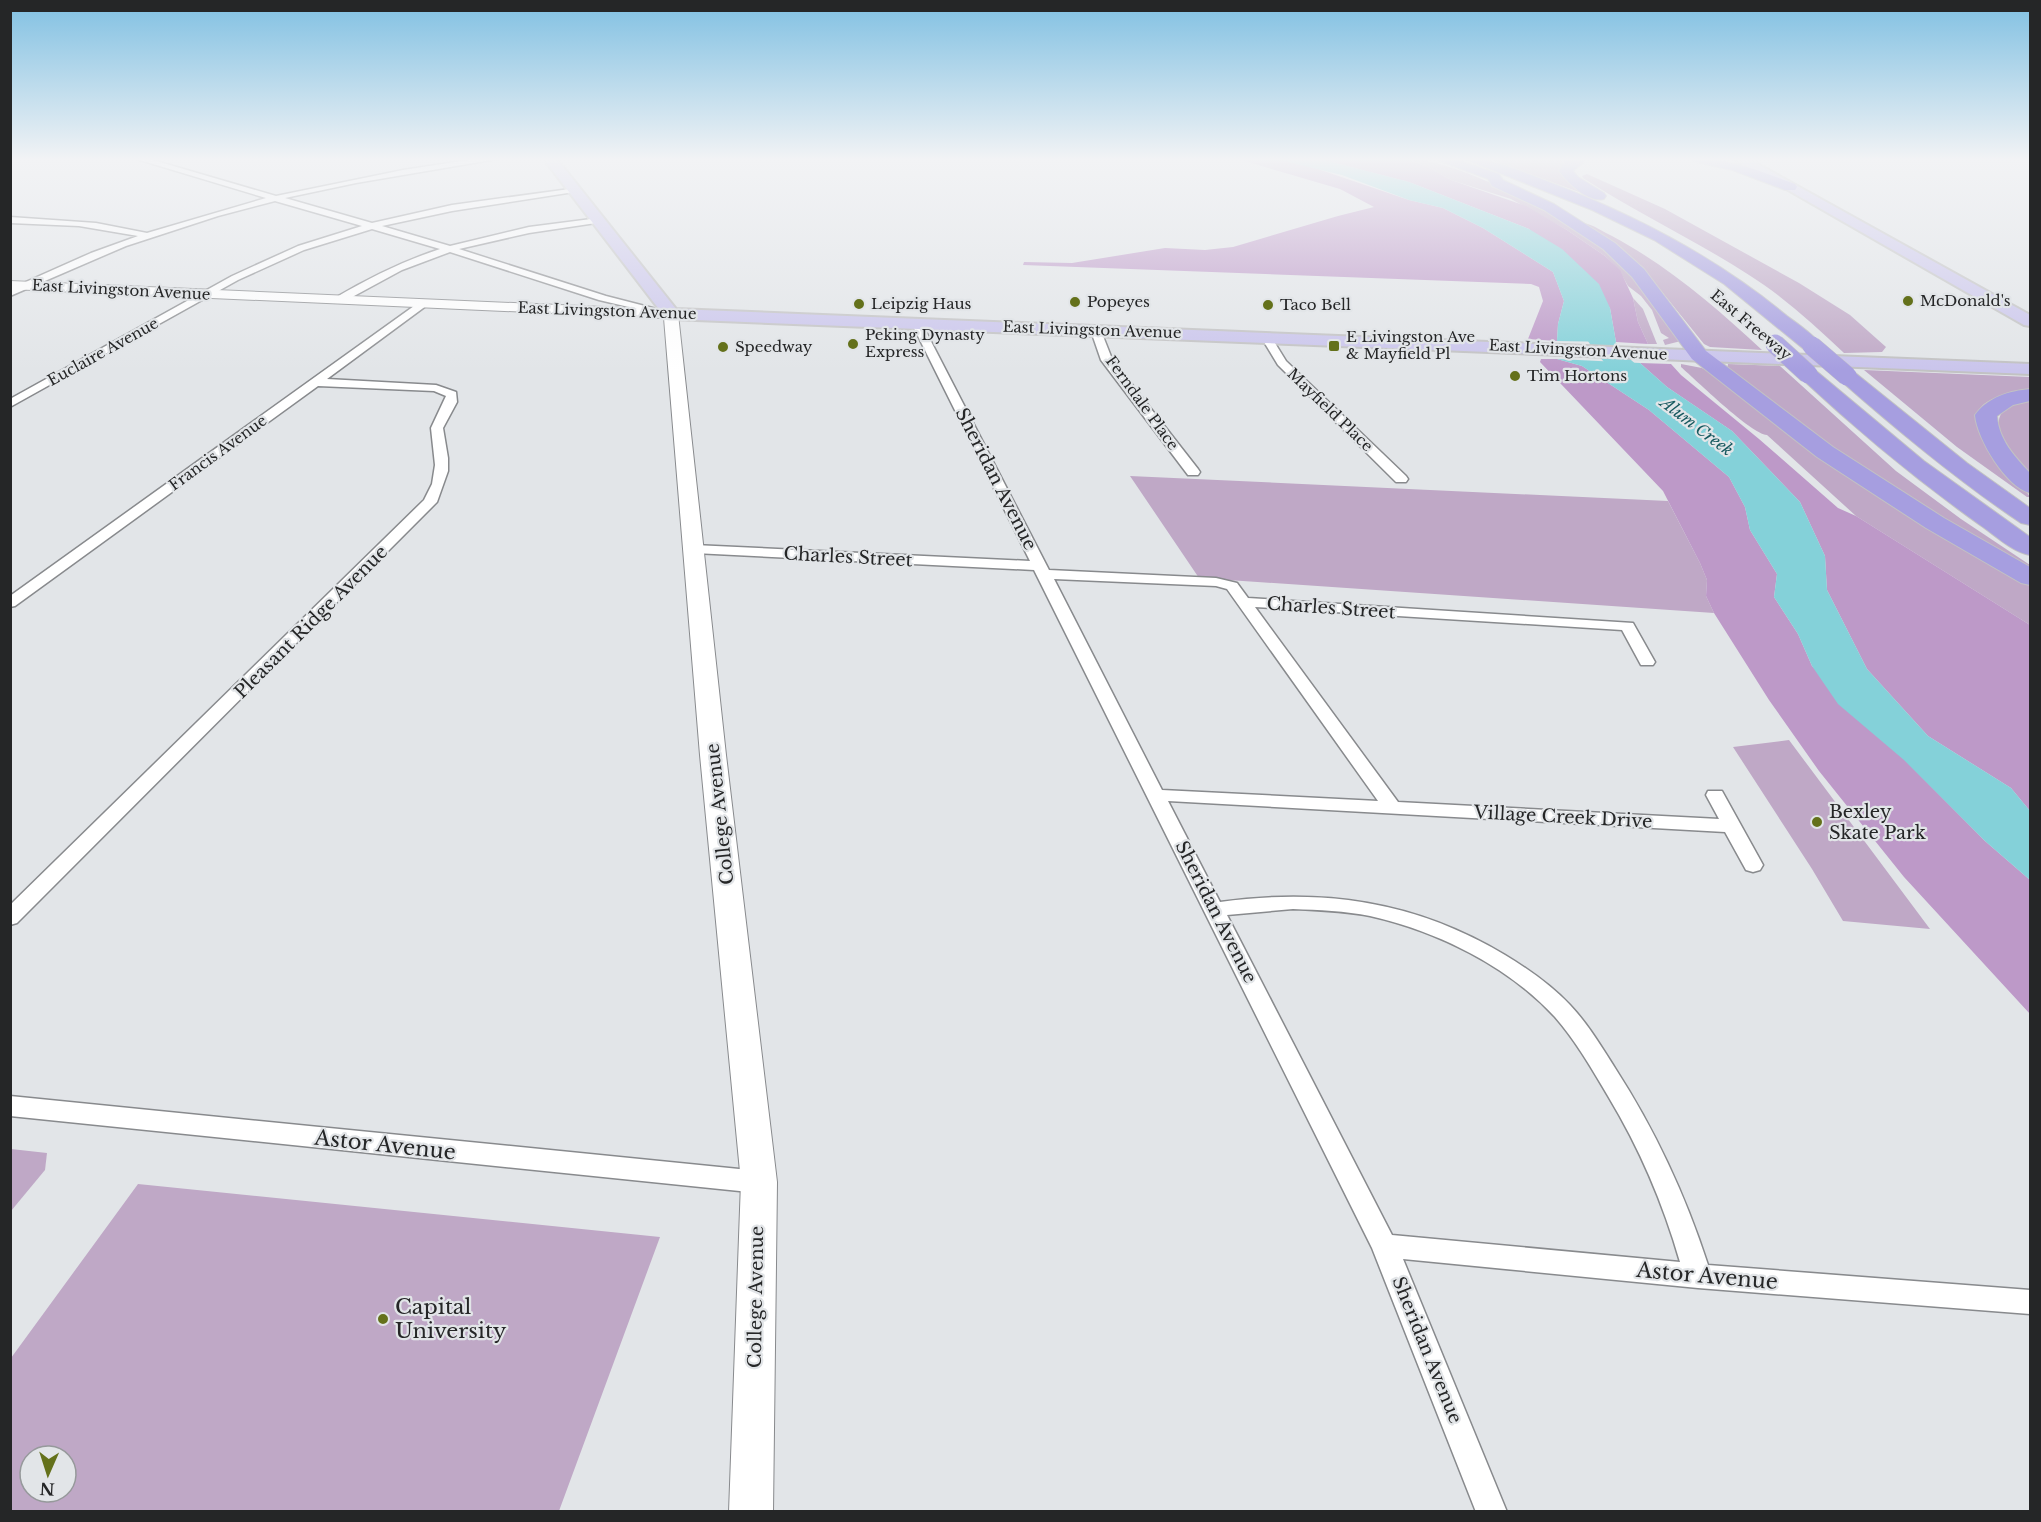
<svg xmlns="http://www.w3.org/2000/svg" width="2041" height="1522" viewBox="0 0 2041 1522" font-family="'Libre Baskerville',serif">
  <rect width="100%" height="100%" fill="#e2e5e8"/>
  <g fill="#bfa8c6" fill-rule="evenodd">
    <path d="M1403 158C1455 158 1564 215 1605 249 1635 275 1657 310 1681 341L1665 345 1663 340 1669 338 1661 333 1652 310 1641 296 1628 286 1619 270 1605 256 1567 230 1511 199 1451 180 1428 167Z"/>
    <polygon points="1486,158 1576,158 1564,164 1590,196"/>
    <path d="M1587 174 1665 209 1799 283 1850 315 1886 347 1882 352 1844 353C1814 325 1784 297 1749 275 1695 240 1637 213 1583 178L1582 176Z"/>
    <path d="M1583 223C1593 224 1603 232 1612 236 1668 266 1716 307 1762 350L1710 347 1704 344 1654 282Z"/>
    <polygon points="1633,298 1643,309 1657,344 1648,344 1638,322"/>
    <path d="M1681 364 1702 368 1718 377 1937 533 2030 584V625L1856 516 1767 435C1751 434 1696 380 1681 367Z"/>
    <polygon points="1728,364 1780,366 1896,471 1961,519 2030,565 2030,572 1866,474 1727,369"/>
    <path d="M1864 370 2030 377V392C1967 396 1963 420 2003 466 2011 476 2024 486 2030 497H2027L1957 447Z"/>
    <path d="M2030 401V474C2007 450 1973 407 2030 401Z"/>
    <polygon points="1130,476 1668,501 1700,563 1707,580 1706,596 1714,613 1199,578"/>
    <polygon points="1789,740 1930,929 1843,921 1812,869 1733,747"/>
    <polygon points="11,1149 47,1153 45,1170 11,1211"/>
    <path d="M138 1184 660 1237 559 1511H11V1358ZM30 1456H66V1492H30Z"/>
  </g>
  <g fill="#bd99c8">
    <polygon points="1234,158 1272,158 1306,165 1409,200 1443,208 1483,228 1553,272 1564,301 1558,324 1557,341 1528,339 1543,301 1539,287 1531,284 1023,265 1024,262 1072,263 1165,248 1205,250 1233,247 1338,216 1374,207 1340,189"/>
    <polygon points="1316,158 1403,158 1428,167 1451,180 1526,206 1567,230 1605,256 1620,270 1633,298 1638,322 1648,344 1616,342 1610,308 1529,229 1409,182"/>
    <polygon points="1541,359 1557,359 1582,366 1649,410 1729,477 1745,507 1750,530 1777,574 1774,597 1798,634 1812,666 1985,841 2030,880 2030,1014 1904,877 1819,771 1769,700 1714,613 1706,596 1707,580 1700,563 1663,491 1540,362"/>
    <polygon points="1640,363 1671,364 1681,375 1759,439 1838,508 1856,516 2030,625 2030,811 2011,788 1928,736 1867,669 1827,590 1825,556 1800,502 1732,431 1667,387"/>
  </g>
  <g fill="#84d1d9">
    <polygon points="1272,158 1316,158 1409,182 1529,229 1562,249 1599,284 1610,308 1616,342 1557,341 1558,324 1564,301 1553,272 1483,228 1443,208 1409,200 1342,175"/>
    <polygon points="1557,359 1640,363 1667,387 1732,431 1800,502 1825,556 1827,590 1867,669 1928,736 2011,788 2030,811 2030,880 1985,841 1904,760 1838,704 1812,666 1798,634 1774,597 1777,574 1750,530 1745,507 1729,477 1649,410 1582,366"/>
  </g>
  <g fill="none" stroke-linecap="round" stroke-linejoin="round">
    <path fill="#84d1d9" fill-rule="evenodd" d="M1578 284 1586 286 1609 335 1631 360 1676 399 1672 405C1665 406 1660 408 1653 405 1628 394 1588 347 1577 322 1572 312 1569 302 1566 291L1570 286Z"/>
    <defs>
      <g id="minor">
        <path d="M133 158H146L276 196 403 170 481 158H503L356 183 285 198 372 223 452 205 577 188 578 190 574 192 452 211 382 226 450 246 529 227 599 218V222L596 223 529 233 459 249 606 296 676 314 671 317 599 300 450 252 402 270 343 302H335V298C369 278 403 261 440 249L372 229 304 250 238 280 10 407V399L232 276 298 246 362 226 275 201 218 216 126 246 10 296V289L91 253 138 236 79 226 10 223V217L96 223 147 233 266 198Z"/>
        <polygon points="421,301 430,303 327,379 436,385 456,392 457,402 443,428 448,458 448,471 437,502 17,923 10,925 10,905 424,500 432,484 435,465 431,428 446,396 434,391 318,386 15,606 10,607 10,596"/>
        <path d="M917 321 922 324 1049 570 1216 578 1237 583 1248 598 1633 623 1655 662 1653 665H1641L1622 630 1255 607 1398 802 1719 819 1706 795 1708 791H1722L1763 865 1760 870 1753 872 1746 870 1725 832 1168 801 1220 902C1323 888 1415 901 1505 955 1528 969 1551 985 1570 1005 1588 1024 1601 1046 1615 1068 1655 1130 1685 1194 1708 1265L2030 1290V1314L1698 1288 1403 1259 1507 1512H1476L1372 1248 1034 570 694 553 687 549 694 545 1030 561 912 324ZM1054 579 1216 586 1227 589 1378 801 1162 790ZM1293 909C1319 910 1345 911 1370 916 1437 931 1508 966 1555 1017 1576 1041 1592 1069 1608 1096 1640 1149 1663 1203 1680 1262L1392 1235 1227 915Z"/>
        <polygon points="1096,328 1101,331 1112,359 1198,469 1200,472 1198,475 1188,475 1101,360 1091,331"/>
        <polygon points="1266,334 1270,335 1286,361 1406,476 1408,479 1406,482 1396,482 1278,365 1261,337"/>
        <polygon points="10,1096 759,1171 768,1174 772,1182 768,1190 759,1193 10,1116"/>
      </g>
      <polygon id="secondary" points="10,281 671,310 678,314 726,755 777,1182 773,1512 729,1512 741,1182 700,755 664,318 10,289"/>
      <g id="primary">
        <polygon points="543,158 556,158 676,309 2030,364 2030,374 671,319 665,317"/>
        <polygon points="1732,158 1747,158 2030,315 2030,326 2024,325"/>
      </g>
      <g id="motorway">
        <polygon points="1432,158 1452,158 1499,174 1503,180 1554,204 1615,243 1644,269 1706,351 1833,447 1944,518 2030,567 2030,585 2021,583 1926,528 1817,457 1692,359 1632,277 1603,249 1544,210 1492,186 1488,179"/>
        <path d="M1462 158C1492 158 1520 171 1549 182 1635 215 1716 257 1787 316 1799 325 1813 334 1822 346L1819 350H1805L1724 284 1654 240 1592 210Z"/>
        <path d="M1571 158H1588L1573 171 1578 177 1604 193 1606 196 1604 199C1588 203 1568 183 1559 171L1565 161Z"/>
        <path d="M1691 158C1728 158 1760 171 1795 184L1797 187 1795 190H1785L1732 170 1692 161Z"/>
        <path d="M1808 368 1815 370 1924 461 2030 537V555C2012 552 1995 535 1980 525 1917 480 1858 431 1801 378L1798 374 1801 370Z"/>
        <path d="M1847 370 1854 372 1967 463 2030 508V525L2021 523C1957 480 1898 431 1840 380L1837 376 1840 372Z"/>
        <path d="M2030 389V401L2013 405 1997 416C1999 440 2014 456 2030 473V493C2006 487 1977 439 1975 415 1988 397 2009 391 2030 389Z"/>
      </g>
    </defs>
    <use href="#minor" stroke="#888a8d" stroke-width="3"/>
    <use href="#secondary" stroke="#888a8d" stroke-width="2"/>
    <use href="#primary" stroke="#c2c2c3" stroke-width="4"/>
    <use href="#motorway" stroke="#c2c2c3" stroke-width="2"/>
    <use href="#minor" fill="#fff" fill-rule="evenodd"/>
    <use href="#secondary" fill="#fff" fill-rule="evenodd"/>
    <use href="#primary" fill="#cac5ec" fill-rule="evenodd"/>
    <use href="#motorway" fill="#a69ee0" fill-rule="evenodd"/>
    <defs>
      <g id="motorway-bridge">
        <polyline points="1775,344 1808,374"/>
        <polyline points="1812,346 1847,376"/>
      </g>
    </defs>
    <use href="#motorway-bridge" stroke="#c2c2c3" stroke-width="20" stroke-linecap="butt"/>
    <use href="#motorway-bridge" stroke="#a69ee0" stroke-width="19"/>
  </g>
  <linearGradient id="sky" x2="0" y2="1"><stop stop-color="#80c0e2"/><stop offset="0.43" stop-color="#f2f3f5"/><stop offset="1" stop-color="#f2f3f5" stop-opacity="0"/></linearGradient>
  <rect width="2041" height="371" fill="url(#sky)"/>
  <g fill="#64711b" stroke="#e2e5e8" stroke-width="2">
    <circle cx="1908" cy="301" r="6"/>
    <circle cx="1075" cy="302" r="6"/>
    <circle cx="859" cy="304" r="6"/>
    <circle cx="1268" cy="305" r="6"/>
    <circle cx="853" cy="344" r="6"/>
    <rect x="1328" y="340" width="12" height="12" rx="3"/>
    <circle cx="723" cy="347" r="6"/>
    <circle cx="1515" cy="376" r="6"/>
    <circle cx="1817" cy="822" r="6"/>
    <circle cx="383" cy="1319" r="6"/>
  </g>
  <g text-anchor="middle" stroke-width="4.5" stroke-linejoin="round" paint-order="stroke">
    <g font-size="15" fill="#252627" stroke="#e2e5e8">
      <text transform="translate(121 290) rotate(3)" y="5">East Livingston Avenue</text>
      <text transform="translate(607 311) rotate(2)" y="5">East Livingston Avenue</text>
      <text transform="translate(1751 325) rotate(40)" y="5">East Freeway</text>
      <text transform="translate(1092 330) rotate(2)" y="5">East Livingston Avenue</text>
      <text transform="translate(1578 350) rotate(3)" y="5">East Livingston Avenue</text>
      <text transform="translate(103 352) rotate(-29)" y="5">Euclaire Avenue</text>
      <text transform="translate(1142 403) rotate(54)" y="5">Ferndale Place</text>
      <text transform="translate(1330 410) rotate(44)" y="5">Mayfield Place</text>
      <text transform="translate(218 453) rotate(-36)" y="5">Francis Avenue</text>
    </g>
    <g font-size="15" fill="#252627" stroke="#e2e5e8" text-anchor="start">
      <text x="1920" y="306">McDonald's</text>
      <text x="1087" y="307">Popeyes</text>
      <text x="871" y="309">Leipzig Haus</text>
      <text x="1280" y="310">Taco Bell</text>
      <text x="865" y="340">Peking Dynasty<tspan x="865" dy="17">Express</tspan></text>
      <text x="1346" y="342">E Livingston Ave<tspan x="1346" dy="17">&amp; Mayfield Pl</tspan></text>
      <text x="735" y="352">Speedway</text>
      <text x="1527" y="381">Tim Hortons</text>
    </g>
    <g font-size="16" font-style="italic" fill="#17595f" stroke="#e2e5e8">
      <text transform="translate(1697 426) rotate(37)" y="6">Alum Creek</text>
    </g>
    <g font-size="18" fill="#252627" stroke="#e2e5e8">
      <text transform="translate(996 479) rotate(63)" y="6">Sheridan Avenue</text>
      <text transform="translate(848 557) rotate(3)" y="6">Charles Street</text>
      <text transform="translate(1331 608) rotate(4)" y="6">Charles Street</text>
      <text transform="translate(311 622) rotate(-45)" y="6">Pleasant Ridge Avenue</text>
      <text transform="translate(720 814) rotate(-96)" y="6">College Avenue</text>
      <text transform="translate(1563 817) rotate(3)" y="6">Village Creek Drive</text>
      <text transform="translate(1216 912) rotate(63)" y="6">Sheridan Avenue</text>
      <text transform="translate(756 1297) rotate(-89)" y="6">College Avenue</text>
      <text transform="translate(1427 1350) rotate(68)" y="6">Sheridan Avenue</text>
    </g>
    <g font-size="18" fill="#252627" stroke="#e2e5e8" text-anchor="start">
      <text x="1829" y="818">Bexley<tspan x="1829" dy="21">Skate Park</tspan></text>
    </g>
    <g font-size="21" fill="#252627" stroke="#e2e5e8">
      <text transform="translate(385 1145) rotate(6)" y="7">Astor Avenue</text>
      <text transform="translate(1707 1276) rotate(5)" y="7">Astor Avenue</text>
    </g>
    <g font-size="21" fill="#252627" stroke="#e2e5e8" text-anchor="start">
      <text x="395" y="1314">Capital<tspan x="395" dy="24">University</tspan></text>
    </g>
  </g>
  <rect width="2041" height="1522" fill="none" stroke="#252627" stroke-width="24"/>
  <g transform="translate(48 1474) rotate(183)"><circle r="28" fill="#e2e5e8" stroke="#96999b" stroke-width="1.5"/>
  <path d="M0-4.5L10 22L0 15L-10 22Z" fill="#64711b"/>
  <text y="-9" font-size="16" font-weight="bold" text-anchor="middle" fill="#252627">N</text>
  </g>
</svg>
